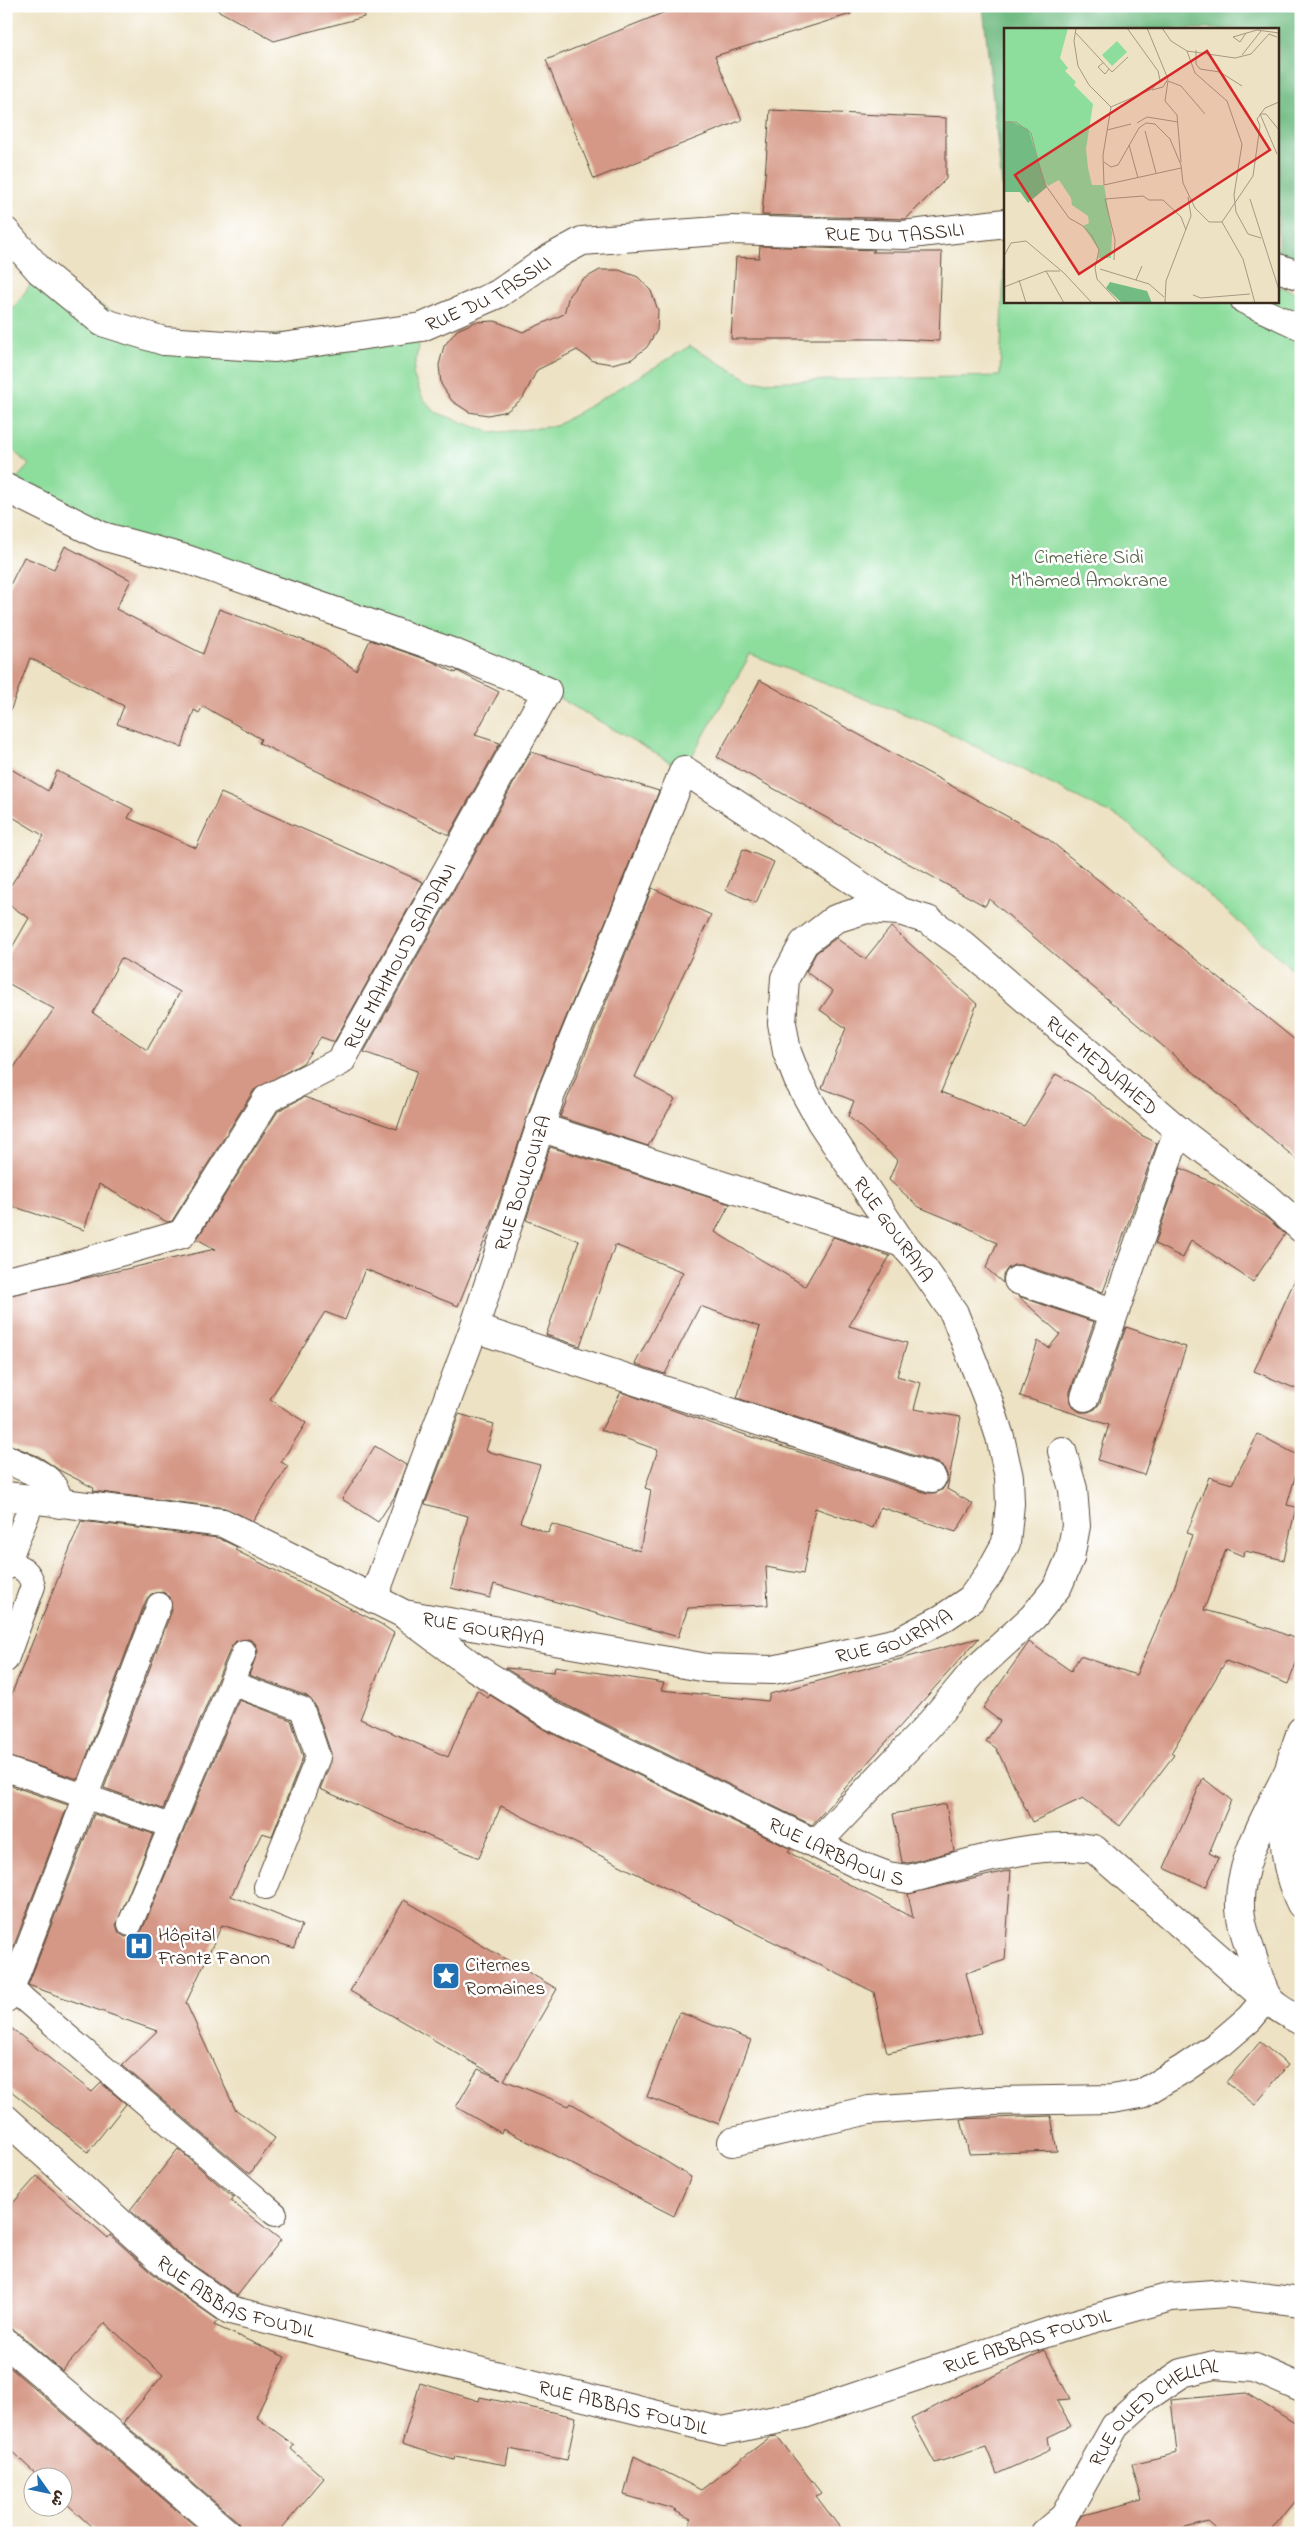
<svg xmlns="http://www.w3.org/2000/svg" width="1307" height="2539" viewBox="0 0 1307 2539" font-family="'Indie Flower','Playpen Sans Arabic',sans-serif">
  <rect width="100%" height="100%" fill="#fff"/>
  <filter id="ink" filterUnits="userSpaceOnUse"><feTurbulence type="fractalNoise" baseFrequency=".02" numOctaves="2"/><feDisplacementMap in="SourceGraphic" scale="10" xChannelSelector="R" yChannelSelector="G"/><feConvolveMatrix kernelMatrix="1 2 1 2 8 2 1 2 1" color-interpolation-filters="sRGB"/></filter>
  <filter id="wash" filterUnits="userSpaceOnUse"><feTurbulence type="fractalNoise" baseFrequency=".0096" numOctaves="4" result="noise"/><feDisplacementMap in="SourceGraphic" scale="20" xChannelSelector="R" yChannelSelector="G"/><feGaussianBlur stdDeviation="1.12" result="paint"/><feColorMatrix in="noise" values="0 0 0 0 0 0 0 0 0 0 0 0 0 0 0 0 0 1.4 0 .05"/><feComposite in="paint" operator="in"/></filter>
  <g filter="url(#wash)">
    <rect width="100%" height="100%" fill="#ede2c4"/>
    <polygon fill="#8ddd9d" stroke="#64845e" points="1005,240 1006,301 1278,301 1278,286 1301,294 1301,977 1125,821 933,725 750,655 684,770 547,691 7,489 29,465 6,444 6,319 40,271 164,341 422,327 413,374 422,397 435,412 492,433 556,426 690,346 753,382 1000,376"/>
    <polygon fill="#72bc84" stroke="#567351" points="983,6 1301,6 1301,276 1278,268 1278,29 1006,29 1006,223"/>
    <g id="blocks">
      <g fill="#d59886" fill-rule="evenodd">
        <polygon points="210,6 363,6 364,17 274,41"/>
        <polygon points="680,6 850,6 851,14 715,56 742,120 594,179 546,60"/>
        <polygon points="770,110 946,118 946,179 906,219 762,215"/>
        <polygon points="760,246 875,250 872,252 942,252 939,341 897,339 731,339 736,257 759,258"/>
        <polygon points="600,270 619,270 638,277 651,291 658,310 657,330 647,347 632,359 612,364 593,361 577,350 537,370 523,398 507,411 488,415 469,412 452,401 441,384 439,365 444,346 457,330 475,322 495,321 523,332 564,314 569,295 582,280"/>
        <polygon points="65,546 131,580 116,609 203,654 219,609 319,646 356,670 370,640 431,661 456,673 457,671 499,692 475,735 500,743 449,835 259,743 261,739 203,706 199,713 194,710 182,747 117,724 124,706 30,658 9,714 6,714 6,593 24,557 54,569"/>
        <polygon points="760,680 1048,839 1301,1045 1301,1163 989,899 985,906 717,757"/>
        <polygon points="531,752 659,791 537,1088 493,1220 458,1306 365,1269 345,1320 325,1312 270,1399 306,1423 281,1462 288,1466 253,1521 225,1508 93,1491 94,1488 59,1470 40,1457 6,1443 6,1296 215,1249 197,1239 278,1111 304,1097 397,1129 417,1071 364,1052"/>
        <path d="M6 766 48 791 57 771 133 809 128 818 196 848 221 793 423 882 334 1042 321 1037 303 1063 254 1090 172 1221 167 1222 99 1184 84 1230 6 1204V1079L54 1009 6 982V958L29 918 6 903V892L44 836 6 813ZM121 958 180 992 147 1050 93 1013Z"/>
        <polygon points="743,849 774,862 756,903 726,890"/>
        <polygon points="652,888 711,915 635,1077 675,1099 648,1146 560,1117"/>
        <polygon points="891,927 977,1004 941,1092 1024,1126 1056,1074 1089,1093 1141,1135 1157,1143 1103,1292 1023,1265 1014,1265 1008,1268 1003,1275 1003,1283 986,1268 997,1243 963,1225 919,1207 889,1180 897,1160 848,1116 854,1101 822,1088 846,1028 820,1010 833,991 806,972 816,953 836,938 865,959"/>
        <polygon points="550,1147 730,1204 715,1232 805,1286 833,1237 890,1256 849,1326 907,1343 897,1376 921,1383 914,1409 961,1417 947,1489 973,1504 956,1532 880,1507 873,1528 815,1508 803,1574 766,1567 768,1605 688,1608 678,1637 494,1584 490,1598 451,1588 468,1516 425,1504 459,1414 494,1424 486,1451 540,1465 520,1522 548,1533 552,1524 640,1551 651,1490 645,1488 658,1450 601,1430 621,1392 727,1429 927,1493 935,1493 942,1490 947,1482 947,1475 944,1468 937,1463 737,1398 760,1327 700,1306 665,1374 635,1364 683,1272 615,1245 580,1346 546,1335 579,1241 526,1220"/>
        <polygon points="1181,1168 1220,1186 1268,1219 1285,1234 1253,1282 1191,1240 1183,1258 1155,1244"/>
        <polygon points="1301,1266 1301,1391 1254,1371"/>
        <polygon points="1018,1296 1094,1322 1070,1392 1070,1400 1073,1407 1080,1412 1088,1412 1095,1409 1100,1403 1126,1327 1186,1347 1144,1475 1098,1460 1109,1425 1020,1396 1038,1341 1049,1348 1060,1334"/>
        <polygon points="1258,1434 1301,1457 1287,1505 1296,1507 1284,1560 1245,1551 1243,1556 1226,1549 1204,1610 1271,1629 1301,1641 1301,1651 1288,1684 1226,1661 1171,1753 1174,1755 1120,1826 1083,1798 1032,1822 996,1748 986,1741 1000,1721 983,1708 1029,1642 1071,1671 1080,1656 1136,1675 1174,1588 1192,1535 1187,1533 1209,1477 1232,1484"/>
        <polygon points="375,1446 406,1465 395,1496 378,1522 342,1499"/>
        <polygon points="81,1521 218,1538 237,1547 235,1550 381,1624 394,1633 360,1719 448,1757 477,1690 488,1698 490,1695 545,1730 791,1849 788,1852 913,1918 908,1894 1011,1870 1005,1960 966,1973 981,2033 887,2053 874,1992 501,1806 479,1858 320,1789 331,1762 331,1753 315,1705 307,1696 249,1675 258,1651 255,1643 249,1639 236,1641 231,1647 163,1809 104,1788 172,1610 170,1597 163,1592 151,1594 146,1600 78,1779 6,1756 6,1708"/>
        <polygon points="979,1638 812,1825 560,1702 505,1668 554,1672 555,1666 664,1683 661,1690 768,1701 770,1694"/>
        <polygon points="239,1700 291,1720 303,1757 272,1836 262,1833 231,1896 302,1925 294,1948 222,1925 186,2003 235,2109 275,2138 250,2174 122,2065 157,2031 28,1985 94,1814 153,1834 116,1925 119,1933 125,1937 138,1935 142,1930"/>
        <polygon points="1203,1778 1231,1800 1209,1853 1219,1858 1206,1887 1164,1868"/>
        <polygon points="6,1784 68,1805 6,1966"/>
        <polygon points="946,1804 954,1851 908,1863 902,1862 893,1814"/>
        <polygon points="404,1900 557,1989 504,2080 569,2106 571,2103 691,2177 674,2216 503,2129 501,2133 456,2107 478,2069 501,2079 350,1991"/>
        <polygon points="679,2012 751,2040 719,2124 647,2097"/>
        <polygon points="6,2024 92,2092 101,2083 126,2104 88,2152 6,2087"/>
        <polygon points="1260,2042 1288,2065 1255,2105 1226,2082"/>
        <polygon points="1051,2116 1057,2151 969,2154 961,2119"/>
        <polygon points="178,2149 233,2197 231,2201 281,2240 237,2296 178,2254 130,2210"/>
        <polygon points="37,2176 108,2238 110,2235 159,2279 218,2320 214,2325 285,2357 256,2417 294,2445 291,2449 324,2478 278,2533 242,2533 237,2521 123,2423 163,2375 105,2323 62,2371 16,2331 6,2328 6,2211"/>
        <polygon points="1045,2350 1070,2399 1056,2400 1071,2426 1048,2437 1050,2450 997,2474 986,2447 935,2463 911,2419"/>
        <polygon points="6,2364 203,2533 98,2533 62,2499 62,2476 38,2476 6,2446"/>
        <polygon points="420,2383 479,2401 480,2397 576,2417 567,2460 509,2449 506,2465 455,2456 454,2460 402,2444"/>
        <polygon points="1246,2393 1301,2427 1301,2493 1269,2533 1221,2533 1208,2522 1167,2533 1070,2533 1083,2515 1142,2500 1132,2464 1177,2453 1171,2400"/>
        <polygon points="777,2436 821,2493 816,2496 844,2533 689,2533 691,2519 675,2511 677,2510 624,2495 634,2456 701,2490 770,2437"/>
      </g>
    </g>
  </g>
  <g filter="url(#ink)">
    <use href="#blocks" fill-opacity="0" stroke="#564637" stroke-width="1"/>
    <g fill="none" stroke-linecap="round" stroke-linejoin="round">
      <defs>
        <g id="lane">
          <polyline points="1243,301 1301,328"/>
          <polyline points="6,1568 33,1500"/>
          <polyline points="159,1605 12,1989 275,2214"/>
          <path d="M6 1660 33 1586C30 1571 22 1567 8 1563"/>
          <polyline points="231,1683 302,1709 318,1757 266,1887"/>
          <polyline points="6,1769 171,1826"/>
          <polyline points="130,1924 244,1652"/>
        </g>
        <g id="street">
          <path id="s1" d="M6 232 40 271 102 322 164 341 275 348 422 327 498 294 547 260 582 241 731 230 903 235 1006 223"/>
          <polyline points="1278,268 1301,276"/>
          <polyline points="6,488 102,536 186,559 454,653 547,691 341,1061 267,1099 182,1234 64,1268 6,1281"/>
          <polyline points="539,1127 902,1243"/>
          <polyline points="1018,1280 1113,1312"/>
          <polyline points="474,1328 932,1478"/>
          <polyline points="1085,1397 1178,1130"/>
          <path d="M6 1459C31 1471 55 1475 59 1504"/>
          <path id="s2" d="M6 1496 223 1523 404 1614 707 1668 773 1670 898 1642 943 1618 971 1599 989 1574 1006 1543 1010 1504 1009 1477 1000 1437 988 1400 954 1313 919 1262 902 1243 821 1122 798 1080 787 1052 782 1023 785 978 804 943 835 919 867 909 899 911 928 920 963 945 1178 1130 1270 1200 1301 1228"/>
          <path id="s3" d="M373 1599 474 1328 551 1094 684 770 898 910"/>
          <path id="s4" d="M407 1617 474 1667 552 1716 859 1865 888 1876 909 1879C969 1864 1032 1840 1094 1849L1266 1999 1249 2019 1221 2043 1183 2069 1141 2094 1112 2099 992 2101 869 2110 732 2142"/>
          <path d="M1301 1731C1297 1744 1291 1758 1289 1771 1281 1813 1281 1865 1301 1904"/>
          <path d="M1289 1770C1269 1811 1233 1869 1241 1917 1243 1931 1249 1945 1253 1958 1266 1998 1262 2001 1301 2021"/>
          <polyline points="816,1844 928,1726 974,1671 1033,1617 1058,1586 1070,1558 1076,1526 1073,1489 1062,1451"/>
          <polyline points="6,1998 12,1989"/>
          <path id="s5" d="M6 2119 168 2266 230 2310 723 2431 804 2414 1067 2326 1171 2297 1227 2293 1301 2302"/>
          <polyline points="6,2343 227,2533"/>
          <path id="s6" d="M1045 2533 1064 2517 1115 2426 1148 2396 1182 2373 1214 2365 1255 2368 1301 2388"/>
        </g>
      </defs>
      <use href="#lane" stroke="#564637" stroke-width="26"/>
      <use href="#street" stroke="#564637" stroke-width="30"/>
      <use href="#lane" stroke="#fff" stroke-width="24"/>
      <use href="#street" stroke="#fff" stroke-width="28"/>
    </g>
  </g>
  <defs>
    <symbol id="hospital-square" viewBox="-11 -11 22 22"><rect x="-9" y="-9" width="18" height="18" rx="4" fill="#1f6fb2" stroke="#fff"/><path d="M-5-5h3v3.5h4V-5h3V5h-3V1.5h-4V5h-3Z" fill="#fff"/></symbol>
    <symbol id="sight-square" viewBox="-11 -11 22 22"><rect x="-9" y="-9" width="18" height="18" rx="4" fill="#1f6fb2" stroke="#fff"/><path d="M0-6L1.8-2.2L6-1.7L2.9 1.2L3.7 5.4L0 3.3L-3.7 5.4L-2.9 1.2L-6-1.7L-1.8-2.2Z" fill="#fff"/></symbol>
  </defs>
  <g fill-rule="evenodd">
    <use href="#hospital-square" x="123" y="1930" width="32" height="32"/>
    <use href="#sight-square" x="430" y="1960" width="32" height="32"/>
  </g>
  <g text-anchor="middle" stroke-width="5" stroke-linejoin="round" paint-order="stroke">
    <g font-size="20" fill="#3b2a1e" stroke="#fff">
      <text dy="7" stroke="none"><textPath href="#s1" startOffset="952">RUE DU TASSILI</textPath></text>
      <text dy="7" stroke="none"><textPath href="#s1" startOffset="531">RUE DU TASSILI</textPath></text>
      <text transform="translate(399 956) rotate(-61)" y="7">RUE MAHMOUD SAIDANI</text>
      <text dy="7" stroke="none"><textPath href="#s2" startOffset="2101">RUE MEDJAHED</textPath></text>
      <text dy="7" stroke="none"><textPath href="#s3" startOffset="442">RUE BOULOUIZA</textPath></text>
      <text transform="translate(894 1229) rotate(55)" y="7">RUE GOURAYA</text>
      <text dy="7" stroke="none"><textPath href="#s2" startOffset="502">RUE GOURAYA</textPath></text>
      <text dy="7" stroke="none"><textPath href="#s2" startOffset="921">RUE GOURAYA</textPath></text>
      <text dy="7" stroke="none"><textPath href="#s4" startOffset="491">RUE LARBAOUI S</textPath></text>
      <text dy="7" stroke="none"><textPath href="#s5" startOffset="295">RUE ABBAS FOUDIL</textPath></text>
      <text dy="7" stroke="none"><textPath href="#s5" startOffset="1120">RUE ABBAS FOUDIL</textPath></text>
      <text dy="7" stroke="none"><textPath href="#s5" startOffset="700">RUE ABBAS FOUDIL</textPath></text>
      <text dy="7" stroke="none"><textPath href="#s6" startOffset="169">RUE OUED CHELLAL</textPath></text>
    </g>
    <g font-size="20" fill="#546044" stroke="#fff">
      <text x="1089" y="563">Cimetière Sidi<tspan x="1089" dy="23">M'hamed Amokrane</tspan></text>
    </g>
    <g font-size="20" fill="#3b2a1e" stroke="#fff" text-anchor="start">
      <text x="158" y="1941">Hôpital<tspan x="158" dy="23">Frantz Fanon</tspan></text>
      <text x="465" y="1971">Citernes<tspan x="465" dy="23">Romaines</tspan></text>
    </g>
  </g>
  <g transform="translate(1004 28)">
    <rect width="275" height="275" fill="#ede2c4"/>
    <path d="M0 0H64L56 30 64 40 61 43 72 54 70 57 89 76 82 121 84 140 88 157H100L108 205 107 230H94L95 222 79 198 85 195 84 188 68 177 67 170 55 152 44 158 0 93ZM113 13 123 24 108 38 98 27Z" fill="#8ddd9d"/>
    <path d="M6 93 24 101 43 159 24 175 16 164H0V94ZM106 254 143 263 148 275H118L102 260Z" fill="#72bc84"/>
    <path fill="none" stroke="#a69882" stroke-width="1" d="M72 0 70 13 74 38 85 57 107 79M123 0 154 43 156 52 148 61 107 79 99 127 100 157 177 140M143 0 164 51 159 59 148 62M158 0 167 13 183 23 231 30 247 26 265 6 273 9M71 4 108 44 124 29M242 5 236 14 229 9 253 2 275 5M192 22V36L196 41 216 44 238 58M183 23 191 45 223 73 238 116 230 167 232 184 244 206 257 210M238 27 257 3M99 35 94 39 101 46 105 41M256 86 273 126M256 86H262L275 102M0 94H12L27 105 40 155 65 190 79 198 88 208 95 222 91 240 93 251 115 275M133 95 143 89 174 94M103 102 127 96M141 103 152 145M275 113V132M125 117 134 150M100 134 107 139 114 137 135 100 142 95 151 96 166 111 177 137 179 155 191 180 205 194H218M177 134 173 87 161 73 164 53 177 58 201 86M246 171 275 262M218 194 249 148 256 98 253 91 261 80 275 74M218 194 239 231 251 275M0 228 7 215 22 213 60 245 88 275M110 232 111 212 101 171 139 168 145 172H159L177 189 182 202M96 241 145 256 160 269M42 243 60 275M15 252 22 275M132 252 138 238M0 259 42 243H56M189 267 197 270 246 266M161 275 162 253 187 188 184 169"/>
    <path fill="#d62828" fill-opacity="0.15" stroke="#d62828" stroke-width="2.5" d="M203 23 266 122 75 246 11 147Z"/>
    <rect width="275" height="275" fill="none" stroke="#3b2a1e" stroke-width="2.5"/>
  </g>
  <rect width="1307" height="2539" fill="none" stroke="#fff" stroke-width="25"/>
  <g transform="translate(48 2492) rotate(123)"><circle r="24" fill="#ffffff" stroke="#b1aaa5"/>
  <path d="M0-4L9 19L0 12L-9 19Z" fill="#1f6fb2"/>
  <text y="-8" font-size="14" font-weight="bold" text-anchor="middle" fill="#3b2a1e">ش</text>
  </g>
</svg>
